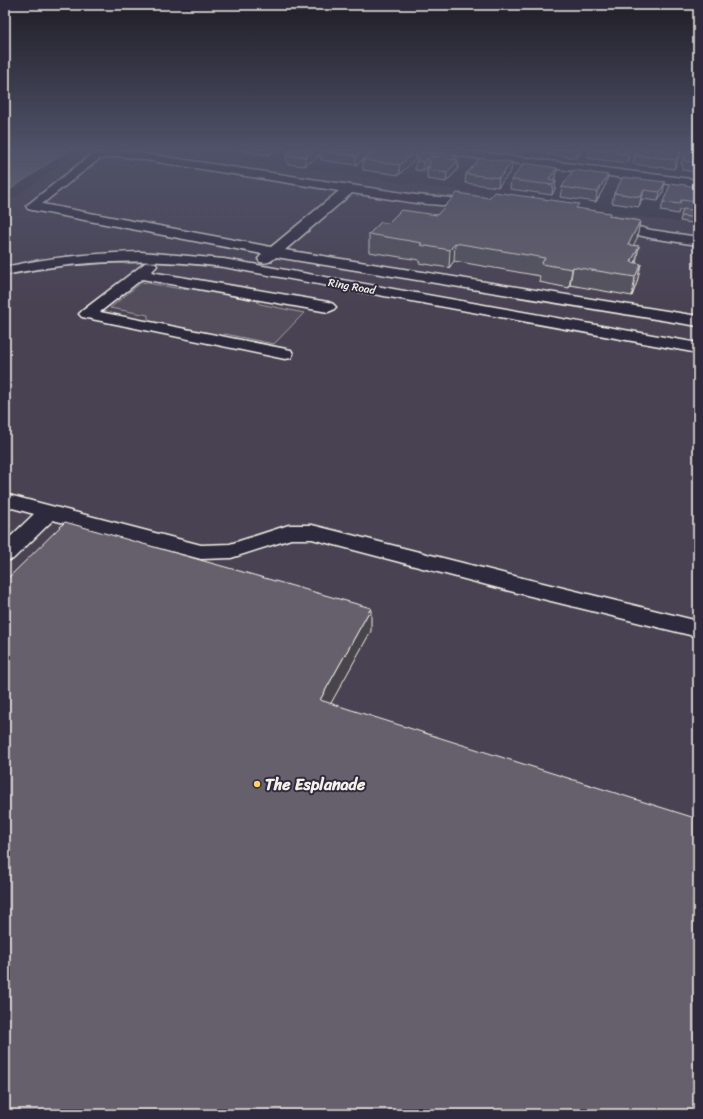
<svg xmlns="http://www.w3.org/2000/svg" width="703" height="1119" viewBox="0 0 703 1119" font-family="Sriracha,sans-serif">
  <rect width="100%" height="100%" fill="#3b3647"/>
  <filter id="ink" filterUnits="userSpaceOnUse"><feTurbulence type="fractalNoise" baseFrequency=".025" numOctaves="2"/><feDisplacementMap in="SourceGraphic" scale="8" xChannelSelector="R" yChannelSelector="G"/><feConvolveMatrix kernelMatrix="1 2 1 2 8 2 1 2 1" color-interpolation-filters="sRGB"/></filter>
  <g filter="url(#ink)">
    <polygon fill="#484352" points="83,149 166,149 698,225 698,1114 5,1114 5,204"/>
    <polygon fill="#534e5c" stroke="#a4a0a2" points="142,282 181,289 190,287 259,301 257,302 260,304 304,313 274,344 225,334 222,336 148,321 148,315 110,308"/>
    <polygon fill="#78747b" stroke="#aaa6a7" points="19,149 70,149 5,193 5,158"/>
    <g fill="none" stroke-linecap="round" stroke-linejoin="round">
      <defs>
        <g id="minor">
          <polygon points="426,149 456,149 698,180 698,188 432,152"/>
          <path d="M120 150 416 195 484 201 486 204 484 207 480 208 416 203 352 193 285 250 698 316V326L276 257C271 261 268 264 260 262L258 259 262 254 32 210 28 209 26 206 92 154ZM120 156 339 191 271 247 42 204 99 159Z"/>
          <polygon points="609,220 651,230 698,237 698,245 651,238 604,227 602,224 604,221"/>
          <path d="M141 252 224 259 698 343V353L224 267C150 258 78 260 5 275V267C50 257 95 253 141 252Z"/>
          <polygon points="150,262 155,263 157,266 151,272 328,302 333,304 336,307 333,310 328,312 142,279 100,312 291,350 293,354 291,358 285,359 82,317 79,314 82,311 145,263"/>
          <polygon points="5,494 201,545 230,544 289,525 312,525 510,575 698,621 698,637 510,591 312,539 291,539 231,558 201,559 53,520 13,559 5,561 5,542 34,514 5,506"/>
        </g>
      </defs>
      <use href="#minor" stroke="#f4f1e8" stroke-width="3"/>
      <use href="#minor" fill="#2f2a3d" fill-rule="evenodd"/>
    </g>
    <g fill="#57535d" stroke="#f4f1e8">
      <polygon points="238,149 277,149 268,155 238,150"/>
      <polygon points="288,149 370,149 370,154 356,165 321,160 321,154 305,166 287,164 286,155 290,151 288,151"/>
      <polygon points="417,149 416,158 399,175 363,170 363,160"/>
      <polygon points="513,149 528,149 527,151"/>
      <polygon points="547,149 583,149 577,158 546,154"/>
      <polygon points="590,149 634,151 627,163 588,158"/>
      <polygon points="638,149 682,149 681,152 674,169 633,164 635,155"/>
      <polygon points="698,151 698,172 682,170 683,165 681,164 683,155 687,153"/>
      <polygon points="434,154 434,157 458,160 458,169 446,182 427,179 427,169 426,168 423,171 415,170 416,161"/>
      <polygon points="557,168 555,177 554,180 556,180 555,189 552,195 510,189 511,180"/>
      <polygon points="511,171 498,187 465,183 466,174"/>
      <polygon points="608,175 606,184 596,202 560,197 562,187"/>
      <polygon points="665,182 663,192 658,201 642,199 639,207 612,203 614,193"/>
      <polygon points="698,187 698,224 680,221 683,210 679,210 678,214 661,211 663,202"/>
      <polygon points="489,198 578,209 610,216 640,221 637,238 633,245 639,246 636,263 641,264 637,282 632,296 570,285 569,288 539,282 540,276 454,261 449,268 419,263 419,260 369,252 369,234 388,223 437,215"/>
    </g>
    <g fill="#47444c" stroke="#f4f1e8">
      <polygon points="268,149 277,149 268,155"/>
      <polygon points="316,149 329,149 321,151 321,154 305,166 305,157"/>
      <polygon points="365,149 370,149 370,154 356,165 356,156"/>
      <polygon points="417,149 416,158 399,175 400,165"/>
      <polygon points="578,149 583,149 577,158"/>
      <polygon points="631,149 634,149 634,151 627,163 628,154"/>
      <polygon points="681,149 682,149 681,152 674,169 676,160"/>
      <polygon points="456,155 455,164 458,160 458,169 446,182 447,173 451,159"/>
      <polygon points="426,159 426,168 423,171 423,162"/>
      <polygon points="512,162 511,171 498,187 499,178"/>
      <polygon points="557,168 555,177 550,185 549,179"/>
      <polygon points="608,175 606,184 596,202 597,192"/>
      <polygon points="556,180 555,189 552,195 553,185"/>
      <polygon points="665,182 663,192 658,201 660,192"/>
      <polygon points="644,190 642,199 639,207 641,197"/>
      <polygon points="640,221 637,238 625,263 628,245"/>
      <polygon points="455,243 454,261 449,268 450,250"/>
      <polygon points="639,246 635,264 631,262"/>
      <polygon points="641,264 637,282 632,296 635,277"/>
      <polygon points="573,267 570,285 569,288 572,269"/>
      <polygon points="371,608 371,631 320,723 320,700"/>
    </g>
    <g fill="#65616c" stroke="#f4f1e8">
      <polygon points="293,149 316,149 305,157 286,155"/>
      <polygon points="324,149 365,149 356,156 321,151"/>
      <polygon points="376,149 417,149 400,165 363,160"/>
      <polygon points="589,149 631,149 628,154"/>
      <polygon points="638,149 681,149 676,160 635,155"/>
      <polygon points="689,150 698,151 698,163 684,161 686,156 683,155 684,153 687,153"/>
      <polygon points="422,152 434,154 431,157 438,157 442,153 456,155 451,159 458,160 447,173 427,170 430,167 427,167 431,163 428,162 430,160 426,159 423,162 416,161"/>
      <polygon points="480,158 512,162 499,178 466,174"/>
      <polygon points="524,163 557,168 549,179 556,180 553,185 511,180"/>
      <polygon points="573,170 608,175 597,192 562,187"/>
      <polygon points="623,177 665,182 660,192 644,190 641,197 614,193"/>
      <polygon points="671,183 698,187 698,202 681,200 680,204 663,202"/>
      <polygon points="494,192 579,204 576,208 610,213 609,216 640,221 628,245 639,246 631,262 641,264 635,277 573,267 572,269 541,264 545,258 455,243 450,250 420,245 422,243 369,234 381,222 388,223 401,210 437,215 457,193 489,198"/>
      <polygon points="683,209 698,211 698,218 681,216"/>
      <polygon points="65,522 371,608 320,700 698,819 698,1114 5,1114 5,581"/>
    </g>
  </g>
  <linearGradient id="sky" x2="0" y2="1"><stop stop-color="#201e27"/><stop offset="0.49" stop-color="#4f5269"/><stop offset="1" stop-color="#4f5269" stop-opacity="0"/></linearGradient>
  <rect width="703" height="305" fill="url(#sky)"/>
  <circle fill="#ffd166" stroke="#2f2a3d" stroke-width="1.5" cx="257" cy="784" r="4"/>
  <g text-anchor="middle" stroke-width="4" stroke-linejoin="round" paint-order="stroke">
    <g font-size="11" fill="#f4f1e8" stroke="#2f2a3d">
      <text transform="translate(352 286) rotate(10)" y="4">Ring Road</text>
    </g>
    <g font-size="16" font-weight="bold" fill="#f4f1e8" stroke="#2f2a3d" text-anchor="start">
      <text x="265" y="790">The Esplanade</text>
    </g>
  </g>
  <rect width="703" height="1119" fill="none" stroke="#2f2a3d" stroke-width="20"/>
  <rect x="10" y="10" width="683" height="1099" fill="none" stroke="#f4f1e8" stroke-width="1.5" filter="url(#ink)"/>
</svg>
